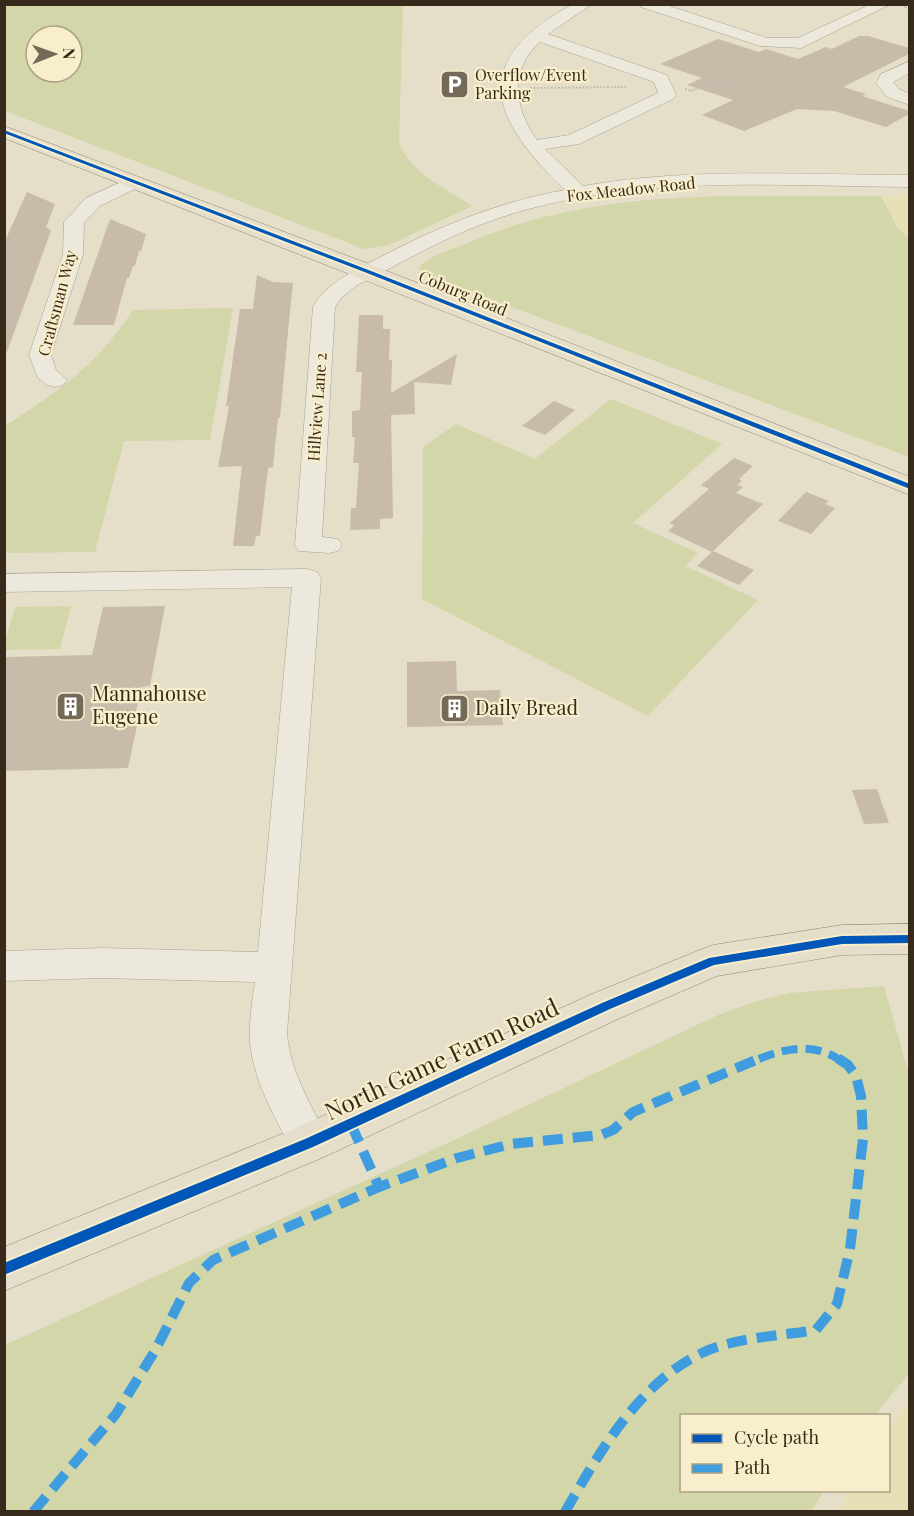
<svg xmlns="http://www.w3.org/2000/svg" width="914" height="1516" viewBox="0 0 914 1516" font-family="'Playfair Display',serif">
  <rect width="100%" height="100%" fill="#e5dec8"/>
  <g fill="#e7e0b6">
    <polygon points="909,195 909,239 897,227 881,196"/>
    <polygon points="909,1400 909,1511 838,1511 849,1491 888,1490 889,1430"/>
  </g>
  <g fill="#d3d6a9" fill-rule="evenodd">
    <path d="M4 5H403L399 143C410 173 447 189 472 206L389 245 364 249 5 111ZM36 36H72V72H36Z"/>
    <path d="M881 196 897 227 909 239V457L425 274 419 268C427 256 450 250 463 245 598 185 737 197 881 196Z"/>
    <path d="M233 308 210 440 124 441 95 552 5 553V426C59 391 97 365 133 310Z"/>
    <polygon points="611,399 722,444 633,523 698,553 685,566 758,600 648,716 422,599 423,447 456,424 535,459"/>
    <polygon points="71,606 60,649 5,650 5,642 15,607"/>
    <polygon points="884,986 909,1075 910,1372 875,1415 682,1416 682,1490 824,1491 811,1511 5,1511 5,1345 452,1141 718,1015 757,1001 789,993"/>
  </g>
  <g fill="#c9bba9">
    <polygon points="859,36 868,36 909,48 909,54 843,87 866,94 862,96 909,111 909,114 886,127 834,111 797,109 744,131 702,115 733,100 687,85 702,78 660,64 718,39 759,52 766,49 798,59 826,47 832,49"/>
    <polygon points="27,192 55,204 46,227 51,231 7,352 4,351 4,243"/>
    <polygon points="110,219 146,234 141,251 139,251 135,266 133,266 129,278 127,278 114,325 73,325"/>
    <polygon points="257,275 273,282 293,283 289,321 280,418 278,418 273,467 268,468 260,536 256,536 254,546 233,546 242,466 218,467 229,406 226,406 240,309 253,309"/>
    <polygon points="359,315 383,315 383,329 390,329 389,360 392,360 391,393 457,354 451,385 414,382 415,414 391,415 393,518 380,519 380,529 350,530 351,508 356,508 359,463 353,463 355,437 352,437 352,411 360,410 362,372 356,372"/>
    <polygon points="554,401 575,410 545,435 522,426"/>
    <polygon points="734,458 753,466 739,479 742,481 737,485 743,487 736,493 763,504 713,551 754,570 739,585 697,566 712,552 668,531 674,526 670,523 709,489 701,485"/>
    <polygon points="806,492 829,501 825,504 835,508 811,534 778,521"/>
    <polygon points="165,606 150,686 141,687 133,726 137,726 128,768 4,771 4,657 92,655 103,607"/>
    <polygon points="456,661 457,691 500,690 503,725 407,727 407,662"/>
    <polygon points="877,789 889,823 864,824 852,790"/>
  </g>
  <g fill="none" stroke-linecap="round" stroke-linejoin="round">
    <defs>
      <g id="minor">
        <path d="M573 4H592L548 34 667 75 676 95 673 99 579 144 545 149 583 186C690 167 801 175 910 175V187C775 186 632 174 502 217 466 229 431 246 398 264 378 275 347 286 335 307L322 537 338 539 342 545 338 551 329 553 299 551 295 545 313 307C326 283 352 272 375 260 435 228 497 202 565 190 490 118 467 62 573 4ZM540 42 654 82 658 93 569 135 537 140C514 109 509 69 540 42Z"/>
        <polygon points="639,4 663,4 767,38 798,38 871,4 891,4 801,48 760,46 641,7"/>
        <polygon points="901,4 910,4 910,9"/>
        <polygon points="910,61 910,73 893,82 899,89 910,94 910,105 887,97 876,83 881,74"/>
        <polygon points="134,176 141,178 143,182 141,186 100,206 84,223 83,254 51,355 56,370 67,380 63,385 55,387 47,385 38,378 29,355 63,254 64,222 86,198"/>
        <path d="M307 569 317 572 321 578 287 1033C290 1074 313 1106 329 1143L323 1156 309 1161 295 1156C277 1121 254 1083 250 1043 249 1022 252 1002 255 982L102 978 4 981V951L102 948 258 952 292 587 4 592V574Z"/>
      </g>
      <g id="major">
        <polygon points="4,126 377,267 910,477 910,495 4,138"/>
        <polygon points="910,924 910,954 842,955 717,976 620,1018 324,1157 4,1291 4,1247 294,1129 592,994 700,950 713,945 842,925"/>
      </g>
    </defs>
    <use href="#minor" stroke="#a9a292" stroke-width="1"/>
    <use href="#major" stroke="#8f8779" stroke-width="1"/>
    <g stroke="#c4bfb2" stroke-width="2" stroke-dasharray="2 1.5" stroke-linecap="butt">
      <polyline points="530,88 627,87"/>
      <polyline points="685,89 691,91 706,85 738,85"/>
    </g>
    <use href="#minor" fill="#ece8db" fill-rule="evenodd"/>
    <use href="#major" fill="#e4decb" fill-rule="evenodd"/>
    <path stroke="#3e9cdf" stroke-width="8" stroke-dasharray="16 8" stroke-linecap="butt" d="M759 1059C785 1048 814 1043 838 1059"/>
    <g stroke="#3e9cdf" stroke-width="10" stroke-dasharray="20 10" stroke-linecap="butt">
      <polyline points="351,1124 379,1187 457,1158 511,1144 601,1135 613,1130 633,1112 763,1057"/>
      <polyline points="33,1512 116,1414 156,1349 189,1283 213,1260 379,1187"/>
      <path d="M565 1512C599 1453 639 1382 704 1352 738 1337 780 1336 816 1330L837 1304 850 1249 863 1139 861 1096 856 1076 848 1065 836 1057"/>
    </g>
    <defs>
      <g id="cycleway">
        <polygon points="4,130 371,271 910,484 910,489 367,273 4,133"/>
        <polygon points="910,935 910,943 842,944 714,965 610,1009 313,1147 4,1275 4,1263 305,1139 602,1003 709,958 842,936"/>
      </g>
    </defs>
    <use href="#cycleway" stroke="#f8eecc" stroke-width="4"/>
    <use href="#cycleway" fill="#0057b8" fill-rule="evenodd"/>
  </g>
  <defs>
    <symbol id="parking-square" viewBox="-11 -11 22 22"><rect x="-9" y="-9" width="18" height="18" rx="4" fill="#756957" stroke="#f8eecc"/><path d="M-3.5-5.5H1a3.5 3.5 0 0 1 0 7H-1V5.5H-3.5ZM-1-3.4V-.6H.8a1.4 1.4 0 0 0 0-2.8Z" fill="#fff"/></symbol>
    <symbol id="building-square" viewBox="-11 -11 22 22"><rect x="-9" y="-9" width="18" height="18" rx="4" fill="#756957" stroke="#f8eecc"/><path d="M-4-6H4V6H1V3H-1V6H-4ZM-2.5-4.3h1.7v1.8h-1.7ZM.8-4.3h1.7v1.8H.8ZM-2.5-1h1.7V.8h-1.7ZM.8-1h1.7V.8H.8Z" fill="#fff"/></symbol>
  </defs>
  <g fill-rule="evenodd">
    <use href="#parking-square" x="438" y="68" width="33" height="33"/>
    <use href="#building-square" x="54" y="690" width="33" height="33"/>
    <use href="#building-square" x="438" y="692" width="33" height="33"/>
  </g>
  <g text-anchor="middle" stroke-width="4.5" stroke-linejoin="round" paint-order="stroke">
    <g font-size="16" fill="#382a1a" stroke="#f8eecc" text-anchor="start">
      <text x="475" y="81">Overflow/Event<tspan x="475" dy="18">Parking</tspan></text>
    </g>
    <g font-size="16" fill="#382a1a" stroke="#f8eecc">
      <text transform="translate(631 189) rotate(-6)" y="6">Fox Meadow Road</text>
      <text transform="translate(463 293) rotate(22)" y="6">Coburg Road</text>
      <text transform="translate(57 303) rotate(-75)" y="6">Craftsman Way</text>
      <text transform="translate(317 407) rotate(-86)" y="6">Hillview Lane 2</text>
    </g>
    <g font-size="20" fill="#382a1a" stroke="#f8eecc" text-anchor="start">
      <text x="92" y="701">Mannahouse<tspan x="92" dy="23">Eugene</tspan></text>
      <text x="475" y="715">Daily Bread</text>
    </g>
    <g font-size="24" fill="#382a1a" stroke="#f8eecc">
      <text transform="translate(442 1060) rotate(-25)" y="8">North Game Farm Road</text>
    </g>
  </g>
  <rect width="914" height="1516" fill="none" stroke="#382a1a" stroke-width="12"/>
  <rect x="680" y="1414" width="210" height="78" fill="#f8eecc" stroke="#aba085" stroke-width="1.5"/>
  <rect x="692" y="1434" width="30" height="9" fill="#0057b8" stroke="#aba085" stroke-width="1.5"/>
  <text x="734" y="1444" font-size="18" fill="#382a1a">Cycle path</text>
  <rect x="692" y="1464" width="30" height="9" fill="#3e9cdf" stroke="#aba085" stroke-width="1.5"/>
  <text x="734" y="1474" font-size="18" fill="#382a1a">Path</text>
  <g transform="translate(54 54) rotate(89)"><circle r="28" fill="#f8eecc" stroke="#aba085" stroke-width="1.5"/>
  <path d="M0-4.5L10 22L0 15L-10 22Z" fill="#756957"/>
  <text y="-9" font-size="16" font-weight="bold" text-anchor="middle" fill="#382a1a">N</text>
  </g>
</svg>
